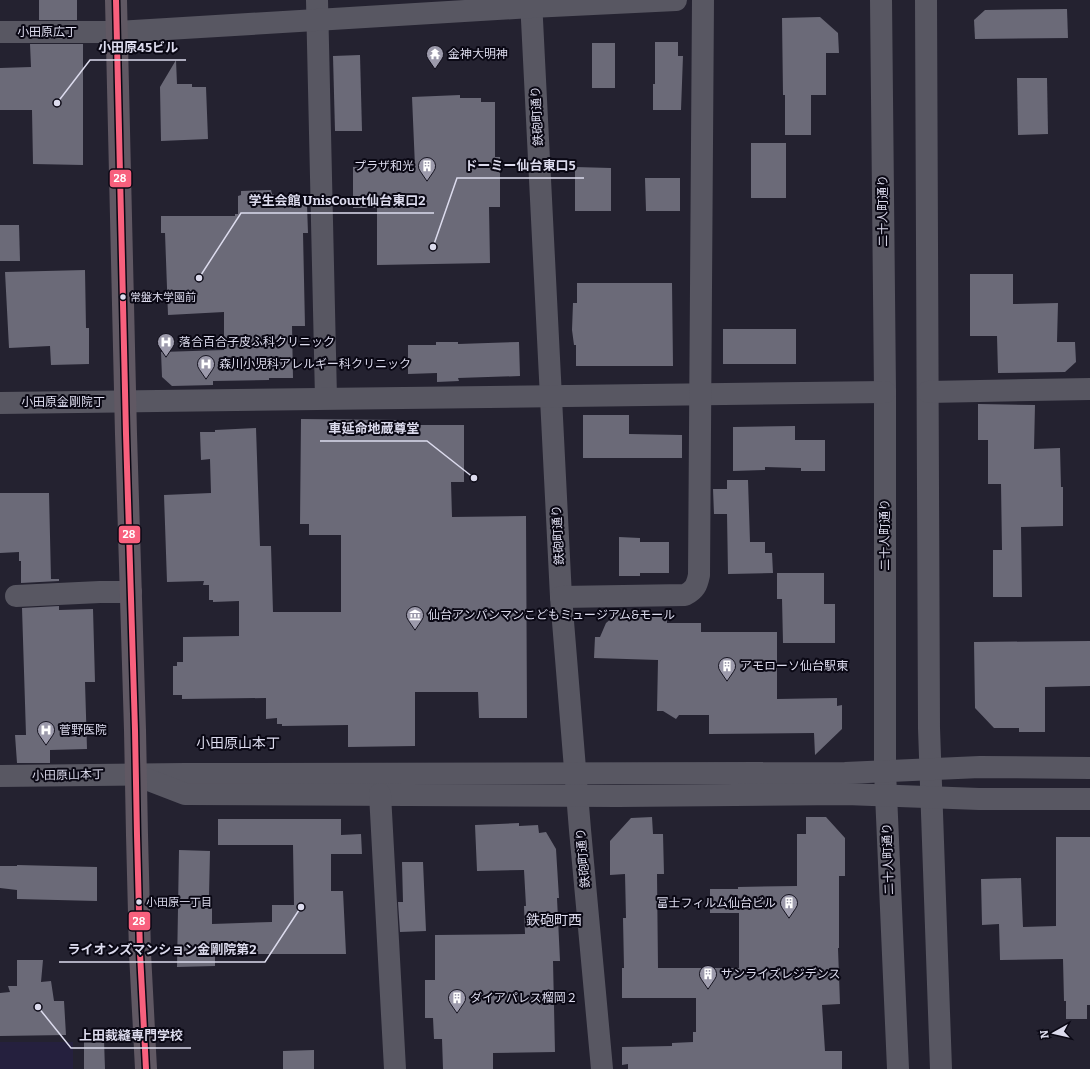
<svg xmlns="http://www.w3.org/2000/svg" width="1090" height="1069" viewBox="0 0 1090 1069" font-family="Bitter,'Noto Sans JP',serif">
  <rect width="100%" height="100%" fill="#242230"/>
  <rect fill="#25203e" x="0" y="1042" width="73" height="27"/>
  <g fill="#6b6a78">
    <rect x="39" y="0" width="38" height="20"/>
    <polygon points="1067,9 1068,38 975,39 974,20 985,10"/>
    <polygon points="820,17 838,33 839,53 826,53 826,95 811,95 811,135 785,135 785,95 783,95 782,18"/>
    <polygon points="655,42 678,42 678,56 683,56 681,110 653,110 653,84 655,84"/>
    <rect x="592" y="43" width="23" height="45"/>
    <polygon points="30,44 83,44 83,165 33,164 32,110 0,110 0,68 31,67"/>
    <polygon points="360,55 362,131 335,131 333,56"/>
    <polygon points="176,60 177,84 192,84 192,87 206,87 208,139 161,141 160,87"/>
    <polygon points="1017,78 1047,78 1048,134 1018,135"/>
    <polygon points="460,95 460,98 481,98 481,102 495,102 495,157 500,157 500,207 489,207 490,263 377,265 377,208 353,208 353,167 415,167 412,97"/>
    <rect x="751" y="143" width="35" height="55"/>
    <polygon points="575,167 611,168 611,211 575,211"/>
    <polygon points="645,178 680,178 680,211 646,211"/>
    <polygon points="271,190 272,194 274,194 275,206 307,205 308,233 303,233 305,326 292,326 293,378 269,378 269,380 213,381 213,385 172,386 162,377 161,352 224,350 224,312 168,315 165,233 161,233 161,216 235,216 235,214 238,214 238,196 241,195 241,191"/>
    <polygon points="0,225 19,225 20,261 0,261"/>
    <polygon points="85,270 86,328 89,328 89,364 51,365 50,346 9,348 5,272"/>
    <polygon points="970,274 1013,274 1013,304 1058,303 1057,342 1075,342 1076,362 1065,372 998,373 997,336 970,336"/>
    <polygon points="577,283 672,283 673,366 576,366 576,345 574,345 572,330 573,303 577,303"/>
    <rect x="723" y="329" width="73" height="35"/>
    <polygon points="436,342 458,342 458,344 519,342 520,376 458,378 459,381 437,382 437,373 408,374 408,345 436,345"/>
    <polygon points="978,404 1035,405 1034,449 1060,448 1061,487 1063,487 1063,526 1021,527 1022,597 993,597 993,550 1002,550 1001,484 988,484 988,440 978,440"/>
    <polygon points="583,415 629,415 629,434 682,435 682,458 583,458"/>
    <polygon points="301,419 399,420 399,425 464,425 464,482 451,482 452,517 526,516 527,718 479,718 478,692 415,692 415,746 348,747 348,725 282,726 282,724 277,724 277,718 266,719 266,698 182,699 182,695 173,695 173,666 177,666 177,662 183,662 183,637 239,636 239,601 213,602 213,600 209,600 209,585 203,585 204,581 167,582 164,495 211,493 210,459 201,460 200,432 215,432 215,430 256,428 260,546 271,546 273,612 341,612 341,535 309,535 309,524 300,524"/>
    <polygon points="795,426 795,440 825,440 825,471 801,471 801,468 765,467 765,470 733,471 733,427"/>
    <polygon points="727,480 748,480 750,542 765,542 765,553 772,553 773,573 728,574 727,514 714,514 713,489 727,489"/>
    <polygon points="0,493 49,493 51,579 59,579 59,581 21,583 21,561 19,561 19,552 0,553"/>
    <polygon points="619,537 640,538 640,542 669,542 669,573 640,573 640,576 619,576"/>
    <polygon points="777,573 824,573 824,604 835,604 835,643 783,643 782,599 777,599"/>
    <polygon points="59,606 59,610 93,609 95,682 85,682 87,749 50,750 50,763 17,763 15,735 26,735 22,608"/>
    <polygon points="618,613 667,614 667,623 701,623 701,632 777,632 777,699 837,698 837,706 842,705 842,729 815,755 814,733 709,734 709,715 679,715 676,719 663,711 657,711 658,660 594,658 595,637 600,637 606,623"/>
    <polygon points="1090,641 1090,686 1045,687 1045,732 1019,732 1019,728 994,728 975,708 974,642"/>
    <polygon points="652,817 653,834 663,834 664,874 657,874 658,968 739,968 739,913 710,913 710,889 738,889 738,887 797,886 797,834 806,834 806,817 826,817 845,838 845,876 839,876 839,948 838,948 840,1004 822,1005 825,1051 842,1051 842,1069 628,1069 628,1064 622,1065 622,1047 672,1046 672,1043 693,1042 693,1032 696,1032 696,998 622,998 622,968 624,968 623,918 626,918 625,874 610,875 610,841 631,818"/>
    <polygon points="218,819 341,819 341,835 361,834 362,854 331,854 331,891 343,891 346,954 215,954 215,966 177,967 179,850 210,851 209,896 212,897 212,924 272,922 272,905 294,905 293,845 218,845"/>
    <polygon points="519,823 519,826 538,825 539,833 546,832 556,849 559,898 557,898 560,961 553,961 555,1052 493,1053 493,1069 443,1069 442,1039 434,1039 433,1018 425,1018 425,980 435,980 435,935 525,934 524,906 526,906 524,870 477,871 475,825"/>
    <polygon points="1056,837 1090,837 1090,1005 1087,1005 1087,1019 1066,1019 1066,1001 1064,1001 1063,959 1000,960 999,924 982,925 981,879 1021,878 1023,927 1056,926"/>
    <polygon points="402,862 423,862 426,931 400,932 398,902 403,902"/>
    <polygon points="17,865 97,867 97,901 17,899 17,890 0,888 0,866 17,866"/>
    <polygon points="17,960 43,960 41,982 51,981 54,1001 64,1001 66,1035 0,1036 0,993 10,992 8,986 17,986"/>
    <polygon points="84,1040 104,1040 105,1069 84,1069"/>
    <polygon points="314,1050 314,1069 283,1069 283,1051"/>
  </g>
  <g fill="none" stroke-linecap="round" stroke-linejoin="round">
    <g stroke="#585762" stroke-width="22">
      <polyline points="317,0 326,398"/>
      <polyline points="531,0 561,597 580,830 602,1069"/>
      <polyline points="881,0 885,392 885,771 898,1069"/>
      <polyline points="926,0 929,728 941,1069"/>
      <polyline points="0,32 117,32 167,29 531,7 676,0"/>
      <polyline points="928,392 1090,389"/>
      <polyline points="0,403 885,392"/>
      <polyline points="16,596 100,592 131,592"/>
      <path d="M561 597 685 595C695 590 697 585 699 575L703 0"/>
      <polyline points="0,776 185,774 845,773 980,767 1090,768"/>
      <polyline points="146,779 185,794 618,796 846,794 979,799 1090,799"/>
      <polyline points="380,794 395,1069"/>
    </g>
    <polyline stroke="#605863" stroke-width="22" points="116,0 126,434 135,730 137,835 140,953 146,1069"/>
    <defs>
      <polyline id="bus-1" points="116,0 126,434 135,730 137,835 140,953 146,1069"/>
    </defs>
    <use href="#bus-1" stroke="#0a0814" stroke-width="9"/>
    <use href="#bus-1" stroke="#f8607d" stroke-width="6"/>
  </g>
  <defs>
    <symbol id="temple-pin" viewBox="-11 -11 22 30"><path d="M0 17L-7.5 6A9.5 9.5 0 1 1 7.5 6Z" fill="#9c9aab" stroke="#0a0814"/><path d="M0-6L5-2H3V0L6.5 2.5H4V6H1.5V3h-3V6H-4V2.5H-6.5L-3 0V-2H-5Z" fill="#fff"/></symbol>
    <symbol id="building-pin" viewBox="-11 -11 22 30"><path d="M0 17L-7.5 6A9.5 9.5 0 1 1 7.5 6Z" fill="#9c9aab" stroke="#0a0814"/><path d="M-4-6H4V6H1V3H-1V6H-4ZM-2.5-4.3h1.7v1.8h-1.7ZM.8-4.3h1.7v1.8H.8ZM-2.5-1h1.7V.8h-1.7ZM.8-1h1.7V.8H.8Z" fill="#fff"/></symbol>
    <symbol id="hospital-pin" viewBox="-11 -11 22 30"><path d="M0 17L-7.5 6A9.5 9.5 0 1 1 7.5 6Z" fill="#9c9aab" stroke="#0a0814"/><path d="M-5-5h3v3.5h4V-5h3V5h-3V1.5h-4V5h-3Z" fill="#fff"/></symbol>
    <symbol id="museum-pin" viewBox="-11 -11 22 30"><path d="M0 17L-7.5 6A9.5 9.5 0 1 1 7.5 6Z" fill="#9c9aab" stroke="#0a0814"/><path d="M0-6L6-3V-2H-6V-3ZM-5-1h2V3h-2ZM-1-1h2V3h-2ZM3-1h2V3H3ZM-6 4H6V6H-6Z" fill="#fff"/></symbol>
  </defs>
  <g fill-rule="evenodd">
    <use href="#temple-pin" x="425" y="44" width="20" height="27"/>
    <use href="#building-pin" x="417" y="156" width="20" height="27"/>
    <use href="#hospital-pin" x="156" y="332" width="20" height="27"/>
    <use href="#hospital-pin" x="196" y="354" width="20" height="27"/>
    <use href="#museum-pin" x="405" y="605" width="20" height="27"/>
    <use href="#building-pin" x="717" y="656" width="20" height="27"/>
    <use href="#hospital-pin" x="36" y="720" width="20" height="27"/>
    <use href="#building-pin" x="779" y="893" width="20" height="27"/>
    <use href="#building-pin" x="698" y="964" width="20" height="27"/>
    <use href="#building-pin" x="447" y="988" width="20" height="27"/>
  </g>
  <g fill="#dcdbed" stroke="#0a0814" stroke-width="1.5">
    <circle cx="123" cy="297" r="3.5"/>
    <circle cx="139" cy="902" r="3.5"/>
  </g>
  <g text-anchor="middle" stroke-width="4" stroke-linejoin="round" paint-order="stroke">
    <g font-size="11" fill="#dcdbed" stroke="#0a0814" text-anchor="start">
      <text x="130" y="301">常盤木学園前</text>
      <text x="146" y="906">小田原一丁目</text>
    </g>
    <g font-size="12" fill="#dcdbed" stroke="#0a0814">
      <text x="47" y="36">小田原広丁</text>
      <text transform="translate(537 116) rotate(-93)" y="4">鉄砲町通り</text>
      <text transform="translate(883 211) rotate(-90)" y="4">二十人町通り</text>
      <text x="63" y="406">小田原金剛院丁</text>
      <text transform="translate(558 535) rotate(-93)" y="4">鉄砲町通り</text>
      <text transform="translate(885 535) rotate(-90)" y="4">二十人町通り</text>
      <text transform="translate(68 775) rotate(-1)" y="4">小田原山本丁</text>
      <text transform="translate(583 858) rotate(-95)" y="4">鉄砲町通り</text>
      <text transform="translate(888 859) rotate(-92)" y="4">二十人町通り</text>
    </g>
    <g font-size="12" fill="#dcdbed" stroke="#0a0814" text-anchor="start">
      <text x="448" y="58">金神大明神</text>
      <text x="414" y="170" text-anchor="end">プラザ和光</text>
      <text x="179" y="346">落合百合子皮ふ科クリニック</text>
      <text x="219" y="368">森川小児科アレルギー科クリニック</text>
      <text x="428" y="619">仙台アンパンマンこどもミュージアム&amp;モール</text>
      <text x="740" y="670">アモローソ仙台駅東</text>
      <text x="59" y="734">菅野医院</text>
      <text x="776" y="907" text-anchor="end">富士フィルム仙台ビル</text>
      <text x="721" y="978">サンライズレジデンス</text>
      <text x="470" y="1002">ダイアパレス榴岡２</text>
    </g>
    <g font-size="14" fill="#dcdbed" stroke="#0a0814">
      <text x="238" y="748">小田原山本丁</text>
      <text x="554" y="925">鉄砲町西</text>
    </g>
  </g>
  <path fill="none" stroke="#dcdbed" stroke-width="1.5" d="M57 103L90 60H186M433 247L457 178H584M199 278L241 213H434M474 478L427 441H320M301 907L265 962H59M38 1007L71 1048H191"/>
  <g fill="#dcdbed" stroke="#0a0814" stroke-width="1.5">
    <circle cx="57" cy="103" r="4"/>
    <circle cx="433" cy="247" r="4"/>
    <circle cx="199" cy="278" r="4"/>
    <circle cx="474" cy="478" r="4"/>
    <circle cx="301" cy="907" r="4"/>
    <circle cx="38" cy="1007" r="4"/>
  </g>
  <g font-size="13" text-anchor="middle" font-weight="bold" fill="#dcdbed" stroke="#0a0814" stroke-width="4" stroke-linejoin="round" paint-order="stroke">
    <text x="138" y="52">小田原45ビル</text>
    <text x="520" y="170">ドーミー仙台東口5</text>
    <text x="337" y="205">学生会館 UnisCourt仙台東口2</text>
    <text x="374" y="433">車延命地蔵尊堂</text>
    <text x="162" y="954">ライオンズマンション金剛院第2</text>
    <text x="131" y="1040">上田裁縫専門学校</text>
  </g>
  <g stroke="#0a0814" stroke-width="1.5">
    <rect x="109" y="169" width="23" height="19" rx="4" fill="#f8607d"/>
    <rect x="118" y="525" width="23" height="19" rx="4" fill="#f8607d"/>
    <rect x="128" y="911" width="23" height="20" rx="4" fill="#f8607d"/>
  </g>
  <g font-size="11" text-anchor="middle" font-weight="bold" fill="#fff">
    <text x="120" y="182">28</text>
    <text x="129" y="538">28</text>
    <text x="139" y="925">28</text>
  </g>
  <g transform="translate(1054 1033) rotate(262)" stroke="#0a0814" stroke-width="3" paint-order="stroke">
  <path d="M0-3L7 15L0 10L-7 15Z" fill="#dcdbed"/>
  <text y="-6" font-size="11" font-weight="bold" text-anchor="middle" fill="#dcdbed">N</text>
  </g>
</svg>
